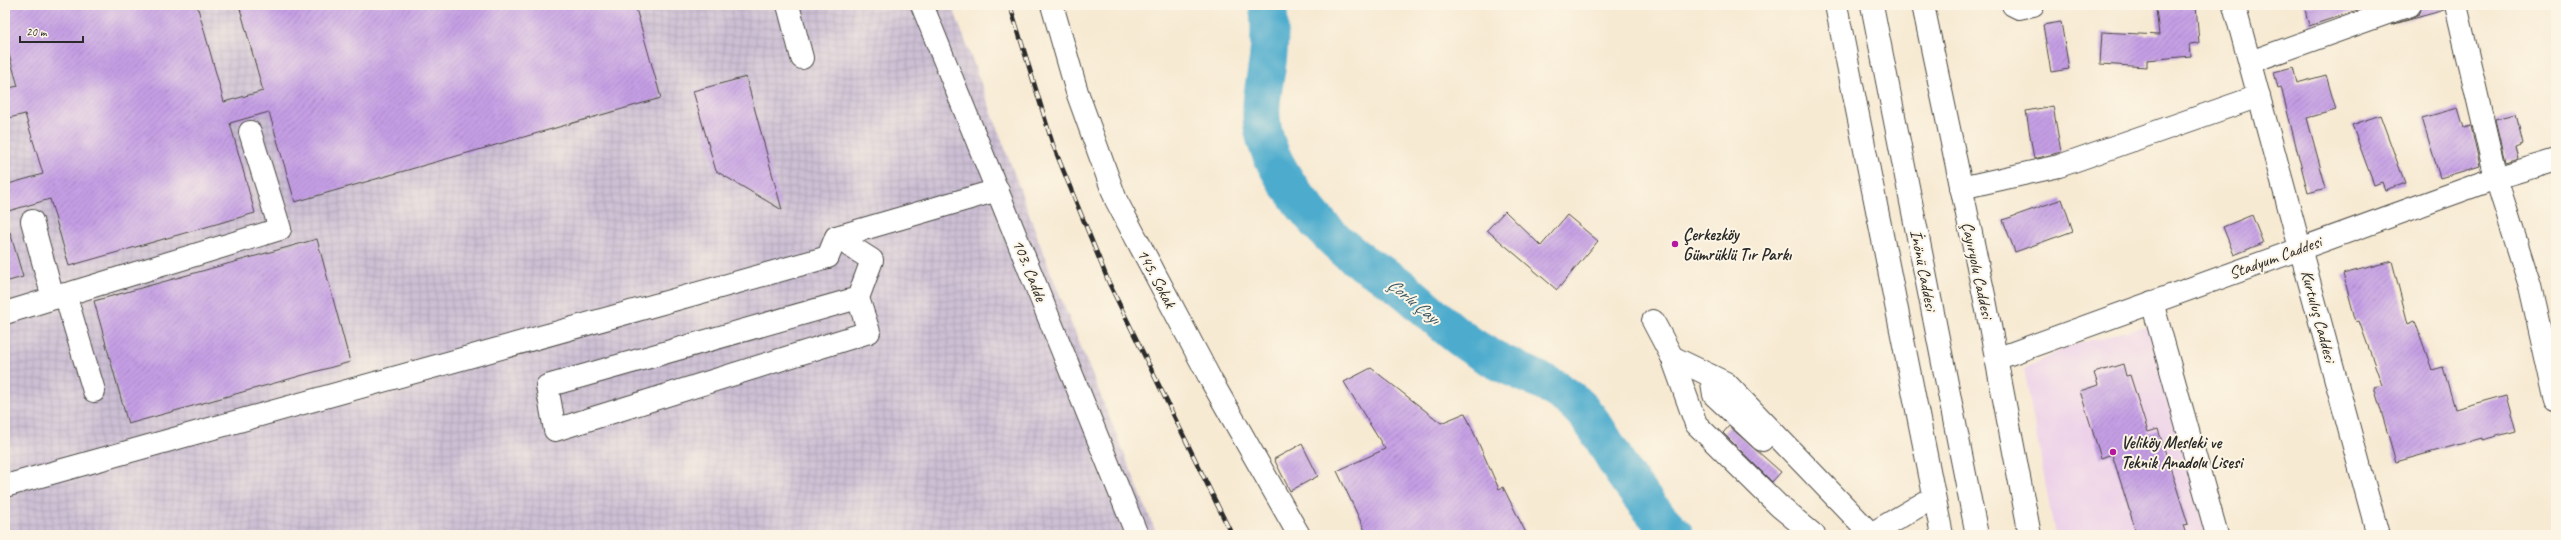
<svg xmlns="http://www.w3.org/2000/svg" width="2561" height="540" viewBox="0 0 2561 540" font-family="Caveat,sans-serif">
  <defs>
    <pattern id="industrial-grid" width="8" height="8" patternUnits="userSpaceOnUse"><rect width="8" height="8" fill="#ccbfd4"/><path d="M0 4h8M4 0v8" fill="none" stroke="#afa4b6"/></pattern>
    <pattern id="building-hatch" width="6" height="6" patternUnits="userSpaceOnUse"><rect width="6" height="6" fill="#c59fe5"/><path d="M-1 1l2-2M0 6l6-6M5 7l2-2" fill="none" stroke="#a082ba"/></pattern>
  </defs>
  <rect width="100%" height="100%" fill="#fcf5e5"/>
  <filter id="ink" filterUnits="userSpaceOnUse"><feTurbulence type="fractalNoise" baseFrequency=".025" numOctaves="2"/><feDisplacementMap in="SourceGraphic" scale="8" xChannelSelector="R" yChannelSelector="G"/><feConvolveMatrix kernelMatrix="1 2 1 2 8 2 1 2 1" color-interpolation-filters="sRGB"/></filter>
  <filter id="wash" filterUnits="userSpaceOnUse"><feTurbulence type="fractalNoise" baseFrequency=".012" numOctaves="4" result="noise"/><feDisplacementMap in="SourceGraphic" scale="16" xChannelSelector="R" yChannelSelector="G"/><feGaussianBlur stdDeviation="0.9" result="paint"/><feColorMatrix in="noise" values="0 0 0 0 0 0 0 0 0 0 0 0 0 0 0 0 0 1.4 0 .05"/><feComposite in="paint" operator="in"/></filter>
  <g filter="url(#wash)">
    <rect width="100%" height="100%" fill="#f7ead3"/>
    <polygon fill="#edd1e9" points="2149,325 2212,535 2055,535 2024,369 2069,346"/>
    <polygon fill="url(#industrial-grid)" points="5,5 952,5 1051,273 1157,535 5,535"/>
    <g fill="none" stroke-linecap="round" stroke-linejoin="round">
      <path stroke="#4eaccd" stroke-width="38" d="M1268 5C1270 23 1270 41 1268 59 1265 84 1258 105 1263 130 1272 174 1320 230 1355 257 1368 267 1383 274 1397 284 1425 305 1448 332 1478 350 1507 369 1542 377 1570 399 1596 420 1608 450 1626 477 1641 498 1657 517 1675 535"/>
    </g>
    <g id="blocks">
      <g fill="url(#building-hatch)">
        <polygon points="5,5 197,5 224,102 263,91 239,5 635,5 661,98 295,202 269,112 230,123 255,213 69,266 50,199 5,212 5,185 43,174 25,114 5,119 5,89 18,86 5,41"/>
        <polygon points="2196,5 2199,43 2190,44 2191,56 2147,60 2147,67 2100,64 2102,32 2159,35 2156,9"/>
        <polygon points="2304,5 2373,5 2309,26"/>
        <polygon points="2422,5 2443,5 2444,10 2391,25 2415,17 2420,13"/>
        <polygon points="2061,22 2069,69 2051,72 2043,25"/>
        <polygon points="2293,67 2297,83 2326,75 2336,110 2307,118 2326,188 2308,193 2281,87 2278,88 2274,72"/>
        <polygon points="746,77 782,210 716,171 693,91"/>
        <polygon points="2053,106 2061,152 2034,159 2026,111"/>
        <polygon points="2458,108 2464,128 2471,126 2480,166 2440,178 2422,118"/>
        <polygon points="2516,114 2523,144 2515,147 2518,158 2505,162 2495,119"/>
        <polygon points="2380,115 2405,183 2385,190 2382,182 2374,185 2352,125"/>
        <polygon points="2062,199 2073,231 2015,252 2003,220"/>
        <polygon points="1505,211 1541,246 1567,215 1598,241 1557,290 1487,230"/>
        <polygon points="2252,215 2263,243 2234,255 2223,227"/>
        <polygon points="10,232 23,277 5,282 5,233"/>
        <polygon points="317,239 350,362 128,424 94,301"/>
        <polygon points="2392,261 2408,324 2415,321 2432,370 2443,367 2455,409 2506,395 2516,431 2482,440 2482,438 2396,462 2374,387 2382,385 2359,321 2356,322 2343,274"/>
        <polygon points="2123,364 2126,376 2130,375 2148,432 2158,429 2188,524 2183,525 2186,535 2137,535 2112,454 2101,458 2080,391 2098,385 2094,373"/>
        <polygon points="1371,368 1441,423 1465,413 1499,489 1503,487 1527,535 1367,535 1337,471 1385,449 1344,382"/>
        <polygon points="1729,426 1781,472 1772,482 1723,433"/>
        <polygon points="1302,444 1318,476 1290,491 1274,459"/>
      </g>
    </g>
  </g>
  <g filter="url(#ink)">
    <use href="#blocks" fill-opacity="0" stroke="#4a4844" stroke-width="1"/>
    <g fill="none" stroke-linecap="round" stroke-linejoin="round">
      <defs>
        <g id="minor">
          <polyline points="788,5 802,58"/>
          <polyline points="922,5 1137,535"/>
          <polyline points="1052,5 1077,92 1116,200 1212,382 1299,535"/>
          <polyline points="1923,5 1985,300 2030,535"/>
          <polyline points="2013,5 2019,8 2033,5"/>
          <polyline points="2234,5 2378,535"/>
          <polyline points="2456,5 2496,178 2530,286 2556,402"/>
          <polyline points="2250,62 2410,5"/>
          <polyline points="1961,188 2059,166 2259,96"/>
          <polyline points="32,221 53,298"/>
          <polyline points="836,237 998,190"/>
          <polyline points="65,294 94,391"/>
          <polyline points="2152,302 2217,535"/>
          <polyline points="5,313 280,229 250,132"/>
          <polyline points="1653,321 1672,357 1726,383 1871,534 1934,497"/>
          <polyline points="1672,357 1696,424 1779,506 1814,535"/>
          <polyline points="1996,359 2496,178 2556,160"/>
          <polyline points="1711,376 1714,395 1762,440"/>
          <polyline points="5,486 828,257 836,237 872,260 858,298 869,332 555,430 547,386 858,298"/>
        </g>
        <g id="major">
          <polyline points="1836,5 1942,535"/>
          <polyline points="1872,5 1977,535"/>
        </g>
      </defs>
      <use href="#minor" stroke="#4a4844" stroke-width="24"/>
      <use href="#major" stroke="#4a4844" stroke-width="24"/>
      <use href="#minor" stroke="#fff" stroke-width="22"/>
      <use href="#major" stroke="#fff" stroke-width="22"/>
      <defs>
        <polyline id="rail" points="1010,5 1053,145 1109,283 1232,535"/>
      </defs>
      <use href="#rail" stroke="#2b2b2b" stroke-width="4.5"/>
      <use href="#rail" stroke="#fcf5e5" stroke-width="3" stroke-dasharray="9" stroke-linecap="butt"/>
    </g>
  </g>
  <g fill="#b5179e" stroke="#fcf5e5" stroke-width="1.5">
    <circle cx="1675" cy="244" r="4"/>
    <circle cx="2113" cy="452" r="4"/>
  </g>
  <g text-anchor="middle" stroke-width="4" stroke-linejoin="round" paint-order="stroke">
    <g font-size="17" font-weight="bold" fill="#2b2b2b" stroke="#fcf5e5" text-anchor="start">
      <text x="1683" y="240">Çerkezköy<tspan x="1683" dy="20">Gümrüklü Tır Parkı</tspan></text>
      <text x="2121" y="448">Veliköy Mesleki ve<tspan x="2121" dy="20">Teknik Anadolu Lisesi</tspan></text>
    </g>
    <g font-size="17" fill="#2b2b2b" stroke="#fcf5e5">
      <text transform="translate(2275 257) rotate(-20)" y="6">Stadyum Caddesi</text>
      <text transform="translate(1030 270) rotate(68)" y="6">103. Cadde</text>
      <text transform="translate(1924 270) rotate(79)" y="6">İnönü Caddesi</text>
      <text transform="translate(1978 270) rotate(78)" y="6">Çayıryolu Caddesi</text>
      <text transform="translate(1157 278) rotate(62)" y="6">145. Sokak</text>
      <text transform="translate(2319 316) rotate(75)" y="6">Kurtuluş Caddesi</text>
    </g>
    <g font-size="18" font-style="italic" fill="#375864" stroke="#fcf5e5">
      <text transform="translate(1414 301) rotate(39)" y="6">Çorlu Çayı</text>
    </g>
  </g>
  <rect width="2561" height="540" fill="none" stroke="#fcf5e5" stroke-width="20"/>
  <path d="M20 36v6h63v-6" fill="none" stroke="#2b2b2b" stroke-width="2"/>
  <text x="26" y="36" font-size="12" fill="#2b2b2b" stroke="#fcf5e5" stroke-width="3" paint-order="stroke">20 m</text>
</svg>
